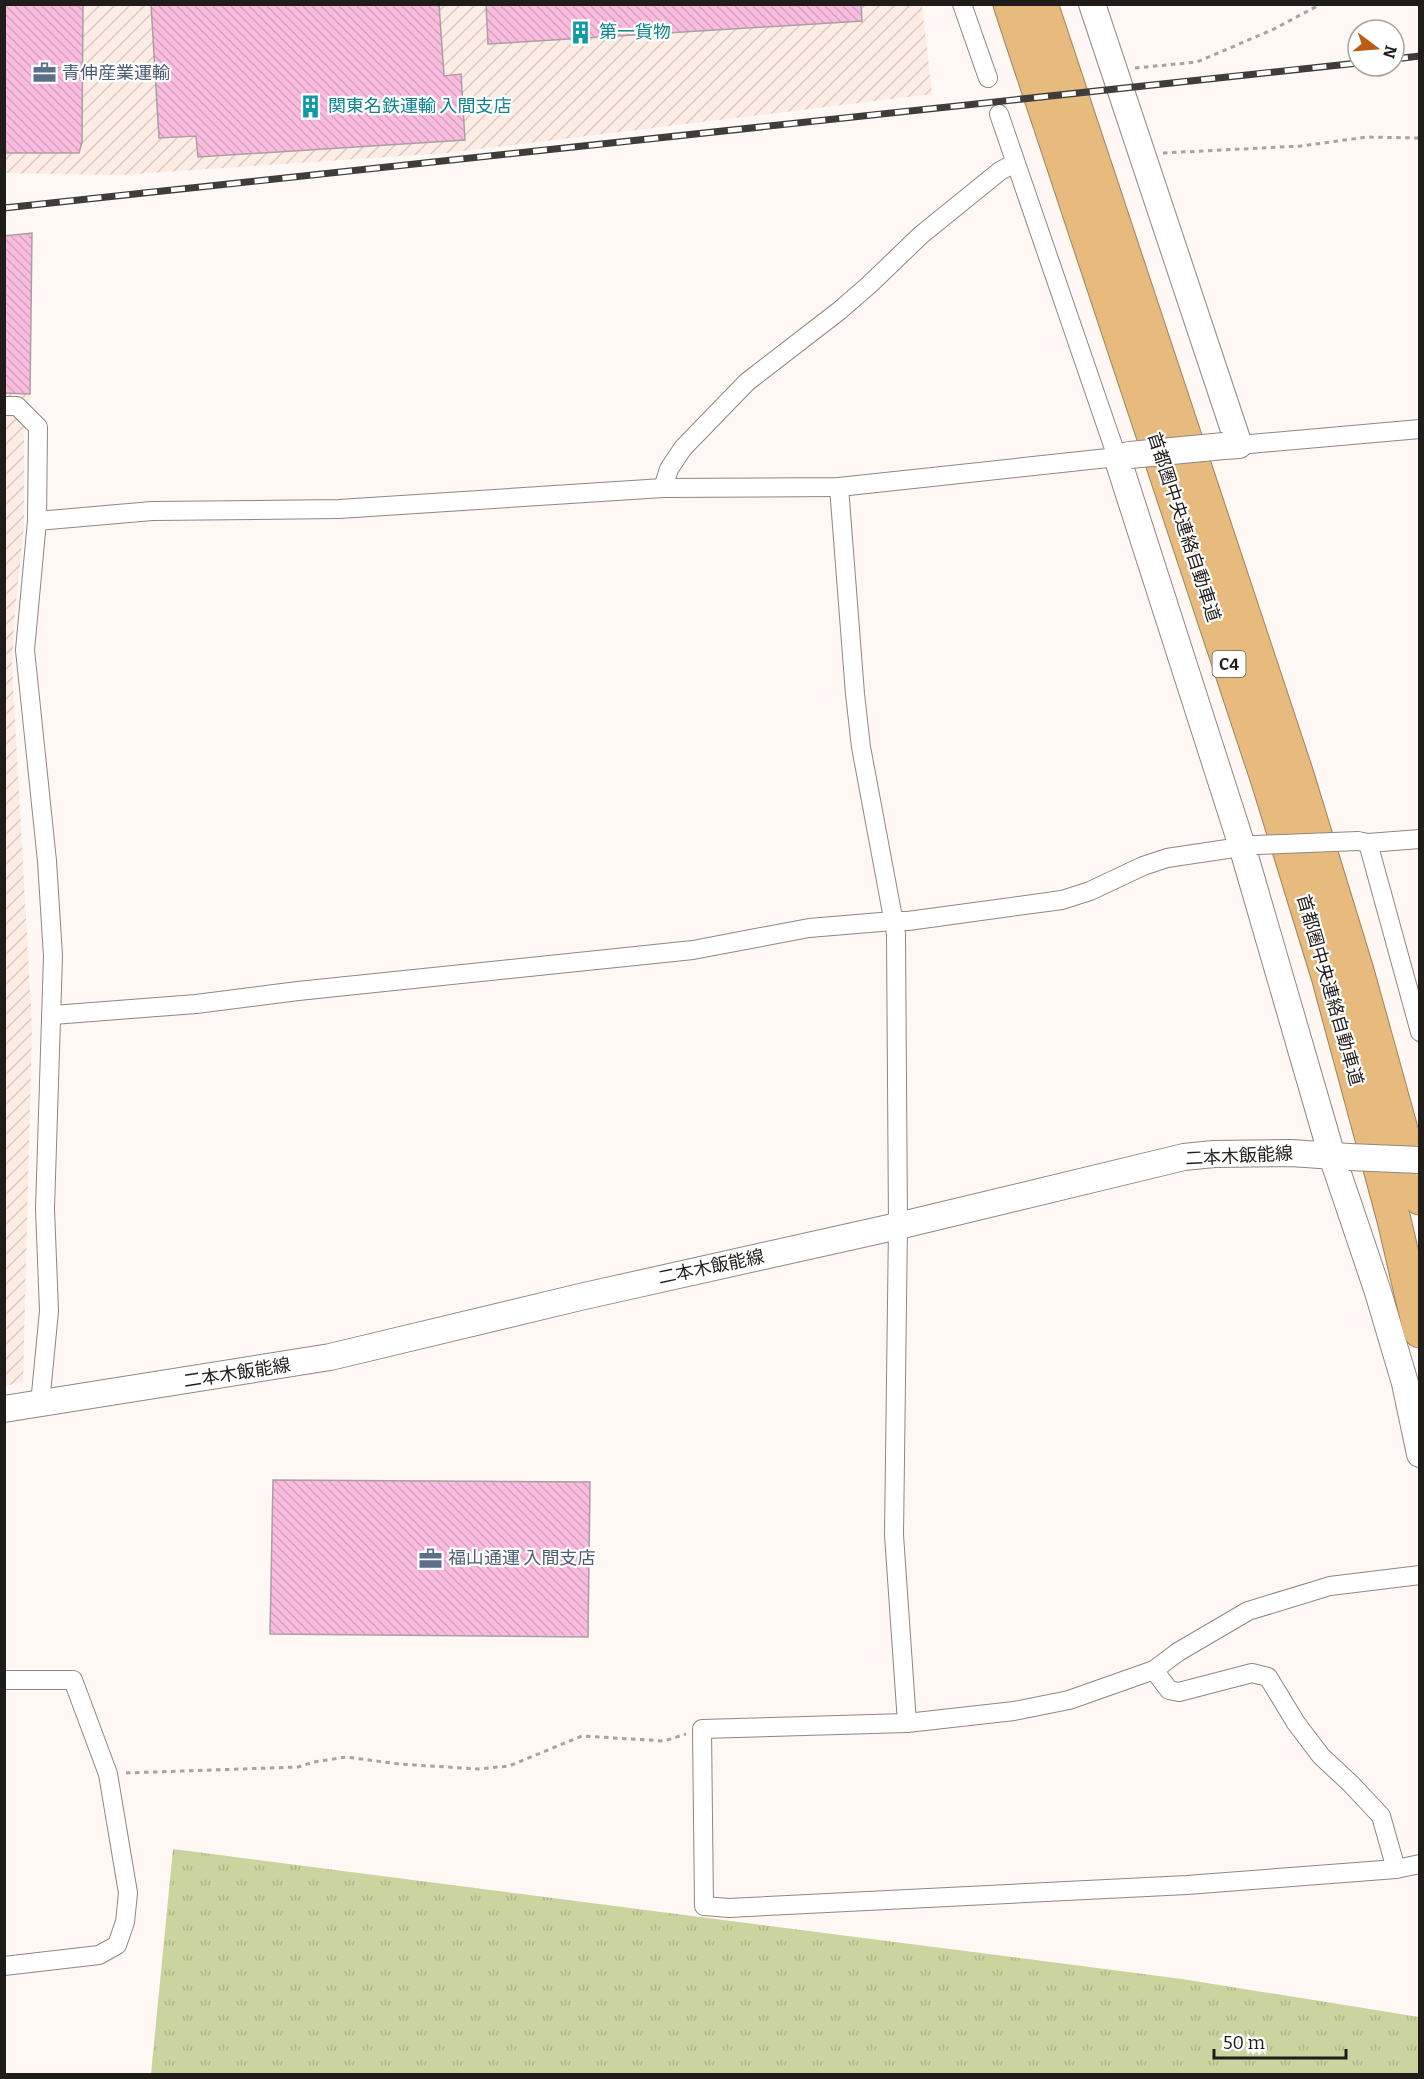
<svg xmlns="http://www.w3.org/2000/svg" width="1424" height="2079" viewBox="0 0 1424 2079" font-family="Bitter,'Noto Sans JP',serif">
  <defs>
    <pattern id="industrial-furrows" width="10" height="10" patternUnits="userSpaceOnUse" patternTransform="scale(1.5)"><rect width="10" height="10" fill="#fcece4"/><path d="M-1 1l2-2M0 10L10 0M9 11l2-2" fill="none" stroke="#d8cac3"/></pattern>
    <pattern id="grass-tufts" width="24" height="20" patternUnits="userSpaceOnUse" patternTransform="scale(1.5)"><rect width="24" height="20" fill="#cbd49e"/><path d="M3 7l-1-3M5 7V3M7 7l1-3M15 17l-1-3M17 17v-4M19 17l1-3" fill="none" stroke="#aeb588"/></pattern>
    <pattern id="building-back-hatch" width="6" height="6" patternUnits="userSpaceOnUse" patternTransform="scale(1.5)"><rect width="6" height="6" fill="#fabcde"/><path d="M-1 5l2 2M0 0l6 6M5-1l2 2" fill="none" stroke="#d6a1be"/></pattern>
  </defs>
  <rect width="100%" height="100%" fill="#fef7f3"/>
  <g fill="url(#industrial-furrows)">
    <polygon points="5,5 922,5 932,94 446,153 120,175 5,173"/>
    <polygon points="32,233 30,394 24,435 24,525 14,620 12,668 32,1026 23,1382 5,1386 4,236"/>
  </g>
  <polygon fill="url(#grass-tufts)" points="173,1849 1182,1979 1419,2017 1419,2074 151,2074"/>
  <g fill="url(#building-back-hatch)" stroke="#aa9fa5" stroke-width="1.5">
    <polygon points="4,4 83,4 82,142 79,153 4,153"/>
    <polygon points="151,4 439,4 444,76 461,74 465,140 198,157 196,136 159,138"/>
    <polygon points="486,4 861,4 862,21 488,44"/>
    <polygon points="32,233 30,394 4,393 4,236"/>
    <polygon points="273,1480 590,1482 588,1637 270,1634"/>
  </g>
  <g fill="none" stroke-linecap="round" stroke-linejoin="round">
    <defs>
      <g id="street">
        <polyline points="962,4 988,78"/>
        <polyline points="4,406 17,406 38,427 37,521 25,650 47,861 53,956 45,1209 49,1311 40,1404"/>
        <polyline points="1239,445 1420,429"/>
        <polyline points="839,487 855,694 861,747 896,934 898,1226 894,1535 907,1723"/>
        <polyline points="663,488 669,469 683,448 747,382 839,311 869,285 921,235 1000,171 1015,163"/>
        <polyline points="37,521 152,511 339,509 663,488 839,487 1117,457 999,114"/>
        <polyline points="1358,841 1368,843 1420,839"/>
        <polyline points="1368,843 1420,1032"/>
        <polyline points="53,1015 196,1004 298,991 693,950 809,928 893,921 908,921 1062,900 1090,891 1143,866 1167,858 1254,845"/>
        <polyline points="1420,1575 1330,1586 1248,1611 1178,1652 1154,1670 1069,1700 1014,1711 907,1723 702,1729 704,1906 729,1908 1187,1885 1396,1869 1420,1864"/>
        <polyline points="1154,1670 1169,1690 1179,1692 1252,1673 1268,1677 1296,1723 1321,1756 1351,1784 1381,1816 1396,1869"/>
        <polyline points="4,1680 73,1680 108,1774 128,1893 125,1922 117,1945 99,1955 4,1966"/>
      </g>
      <g id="secondary">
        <polyline points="1092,4 1239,445 1224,446"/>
        <polyline points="1130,455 1117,457 1242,846 1332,1156 1378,1292 1405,1383 1420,1454"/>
        <polyline points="4,1409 330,1357 580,1297 898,1226 1184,1157 1214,1154 1291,1153 1349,1157"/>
      </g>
      <g id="highway">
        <polyline points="1010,4 1268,781 1328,976 1394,1220 1420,1331"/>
        <polyline points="1041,4 1296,772 1357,971 1420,1198"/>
      </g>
    </defs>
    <use href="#street" stroke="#918681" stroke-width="20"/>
    <use href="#secondary" stroke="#918681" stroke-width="28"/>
    <use href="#highway" stroke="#a1835b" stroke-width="35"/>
    <g stroke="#a9a3a0" stroke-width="3" stroke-dasharray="4.5 4.5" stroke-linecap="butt">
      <polyline points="1135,68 1197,62 1274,29 1321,4"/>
      <polyline points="1163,153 1301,146 1367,137 1420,138"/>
      <polyline points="126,1773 298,1767 314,1762 346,1757 399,1764 478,1769 509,1766 582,1736 664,1741 686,1734"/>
    </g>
    <use href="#street" stroke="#fff" stroke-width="18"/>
    <use href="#secondary" stroke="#fff" stroke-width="26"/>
    <use href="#highway" stroke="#e7ba7e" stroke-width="33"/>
    <defs>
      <g id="rail">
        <polyline points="1394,59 1420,56"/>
        <polyline points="4,208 1358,63"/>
      </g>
    </defs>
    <use href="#rail" stroke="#403c39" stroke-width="7"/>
    <use href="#rail" stroke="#fff" stroke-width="4.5" stroke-dasharray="14" stroke-linecap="butt"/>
    <defs>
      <polyline id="street-bridge" points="1256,845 1358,841"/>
      <g id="secondary-bridge">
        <polyline points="1130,455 1224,446"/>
        <polyline points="1349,1157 1420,1160"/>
      </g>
    </defs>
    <use href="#street-bridge" stroke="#918681" stroke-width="20" stroke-linecap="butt"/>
    <use href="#secondary-bridge" stroke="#918681" stroke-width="28" stroke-linecap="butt"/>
    <use href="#street-bridge" stroke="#fff" stroke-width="18"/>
    <use href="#secondary-bridge" stroke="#fff" stroke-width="26"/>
  </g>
  <defs>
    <symbol id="building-bare" viewBox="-9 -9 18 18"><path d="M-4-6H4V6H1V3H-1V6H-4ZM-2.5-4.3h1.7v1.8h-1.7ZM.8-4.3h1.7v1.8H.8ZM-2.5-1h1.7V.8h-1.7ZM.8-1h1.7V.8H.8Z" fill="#0f9aa8" stroke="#fff" stroke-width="2.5" paint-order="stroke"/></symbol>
    <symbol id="office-bare" viewBox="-9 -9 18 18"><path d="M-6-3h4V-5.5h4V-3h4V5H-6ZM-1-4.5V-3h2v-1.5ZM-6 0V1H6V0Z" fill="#5c6f8a" stroke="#fff" stroke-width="2.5" paint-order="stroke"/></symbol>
  </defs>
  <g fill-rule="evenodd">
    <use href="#building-bare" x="564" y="16" width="33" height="33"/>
    <use href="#office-bare" x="28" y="56" width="33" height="33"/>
    <use href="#building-bare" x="294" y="90" width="33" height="33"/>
    <use href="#office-bare" x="414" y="1542" width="33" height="33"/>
  </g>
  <g text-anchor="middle" stroke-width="4.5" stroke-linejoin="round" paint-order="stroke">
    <rect fill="#fff" stroke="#63605f" stroke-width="1.5" x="1212.5" y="651" width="33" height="26" rx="4.5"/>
    <g font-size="16" font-weight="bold" fill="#201c1a">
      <text x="1229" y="670">C4</text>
    </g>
    <g font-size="18" fill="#0d838f" stroke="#fff" text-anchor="start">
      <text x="599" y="38">第一貨物</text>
      <text x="328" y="112">関東名鉄運輸 入間支店</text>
    </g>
    <g font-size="18" fill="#4e5e75" stroke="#fff" text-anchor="start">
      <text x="62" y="79">青伸産業運輸</text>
      <text x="448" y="1564">福山通運 入間支店</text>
    </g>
    <g font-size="18" fill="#201c1a" stroke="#fff">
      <text transform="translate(1184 527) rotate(72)" y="6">首都圏中央連絡自動車道</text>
      <text transform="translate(1330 990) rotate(74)" y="6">首都圏中央連絡自動車道</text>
      <text transform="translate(1239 1156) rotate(-3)" y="6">二本木飯能線</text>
      <text transform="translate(711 1267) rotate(-12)" y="6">二本木飯能線</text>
      <text transform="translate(237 1373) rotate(-9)" y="6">二本木飯能線</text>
    </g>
  </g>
  <rect width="1424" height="2079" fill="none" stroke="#201c1a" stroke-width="12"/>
  <g transform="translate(1376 48) rotate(106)"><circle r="28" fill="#ffffff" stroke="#a6a4a3" stroke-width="1.5"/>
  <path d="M0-4.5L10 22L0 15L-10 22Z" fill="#bb5c15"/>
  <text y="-9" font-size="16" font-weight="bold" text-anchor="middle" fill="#201c1a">N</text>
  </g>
  <path d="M1214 2049v9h132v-9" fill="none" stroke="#201c1a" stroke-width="3"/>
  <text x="1223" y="2049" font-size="18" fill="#201c1a" stroke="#ffffff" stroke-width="4.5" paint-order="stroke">50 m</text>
</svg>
